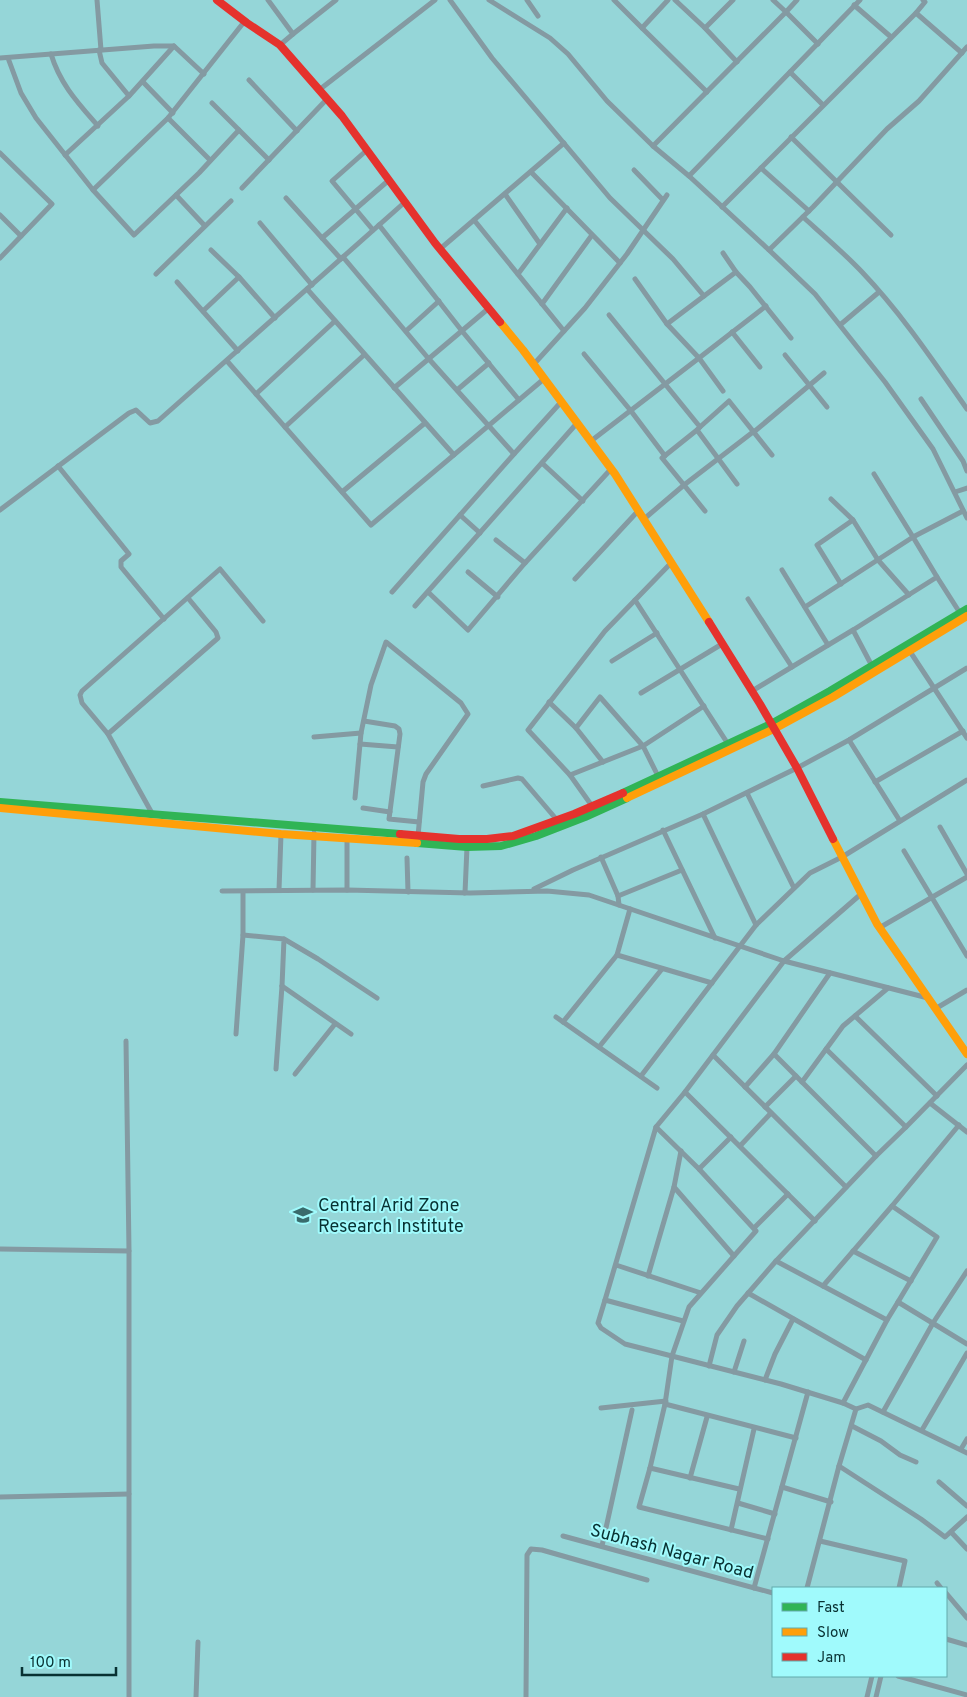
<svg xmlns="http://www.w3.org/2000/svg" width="967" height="1697" viewBox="0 0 967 1697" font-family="Overpass,sans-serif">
  <rect width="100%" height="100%" fill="#95d6d8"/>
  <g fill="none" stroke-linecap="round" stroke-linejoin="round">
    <g stroke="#849aa2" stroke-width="5">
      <polyline points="97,0 101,50"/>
      <polyline points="268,0 293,34 280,45"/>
      <polyline points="450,0 492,58 610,198 673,259 704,296 667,324"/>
      <polyline points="489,0 550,38 568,54 607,101 653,146 689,176"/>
      <polyline points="527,0 538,16"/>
      <polyline points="614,0 642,28 668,0"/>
      <polyline points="675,0 705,28"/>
      <polyline points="733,0 705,28 737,62"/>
      <polyline points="797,0 786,12 818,44"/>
      <polyline points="860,0 689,176 769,250 813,207 887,129 919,101 967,47"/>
      <polyline points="923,0 925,2 916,13 962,53"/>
      <polyline points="854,5 891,37"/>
      <polyline points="642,28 707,92"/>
      <polyline points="293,34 336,0"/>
      <polyline points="99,50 102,63 129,96"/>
      <path d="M51 54C60 84 78 103 98 126"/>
      <polyline points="0,58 154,46 174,46 204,74"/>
      <polyline points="8,58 21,93 36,118 93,190 168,118 244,22"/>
      <polyline points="790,72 823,105"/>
      <polyline points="249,80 297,131"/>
      <polyline points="143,82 173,113"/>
      <polyline points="319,90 435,0"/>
      <polyline points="212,103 269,160"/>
      <polyline points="168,118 210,160"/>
      <polyline points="791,137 891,235"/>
      <polyline points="653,146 786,12 773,0"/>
      <polyline points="367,150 332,181 373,230"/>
      <polyline points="0,153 52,204 0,258"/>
      <polyline points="65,155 129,96 174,46"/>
      <polyline points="761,168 809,211"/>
      <polyline points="634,170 663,200"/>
      <polyline points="531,172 620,263"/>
      <polyline points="242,188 327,99"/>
      <polyline points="93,190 134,235 199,173 239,130"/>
      <polyline points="505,194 540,244"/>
      <polyline points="176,195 205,226"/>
      <polyline points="286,198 341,259"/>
      <polyline points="722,207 916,13"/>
      <polyline points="0,215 21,236"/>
      <path d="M803 217C823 235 844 253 862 272 902 314 934 362 967 409"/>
      <polyline points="474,220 564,331"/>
      <polyline points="260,223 312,285"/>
      <polyline points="379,225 462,331 519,400"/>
      <polyline points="322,238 389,180"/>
      <polyline points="440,249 564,143"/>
      <polyline points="211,250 239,277"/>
      <polyline points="769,250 815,294 885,382 933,449 967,518"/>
      <polyline points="343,257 428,358 514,454 562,401"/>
      <polyline points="736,272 750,287 791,338"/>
      <polyline points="156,274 231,201"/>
      <polyline points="518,274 567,208"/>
      <polyline points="177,282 238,351"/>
      <polyline points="307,289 454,455"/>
      <polyline points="704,296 736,272 723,253"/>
      <polyline points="542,304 592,235"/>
      <polyline points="203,311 239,277 275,318"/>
      <polyline points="609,315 700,427 697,430"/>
      <polyline points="840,325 879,292"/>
      <polyline points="406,331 439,301"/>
      <polyline points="732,332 760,367"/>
      <polyline points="584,354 631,411 665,456"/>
      <polyline points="785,355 827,407"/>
      <polyline points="227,361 371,525 545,378"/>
      <polyline points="534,364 585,308 627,254 667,195"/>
      <polyline points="394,388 489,308"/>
      <polyline points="457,390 489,363"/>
      <polyline points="723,391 699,358 766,306"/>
      <polyline points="256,394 335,321"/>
      <polyline points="921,399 963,461 967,471"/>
      <polyline points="285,427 364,355"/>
      <polyline points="700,427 729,401 772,455"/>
      <polyline points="591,441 699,358 667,324 635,279"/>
      <polyline points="542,463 583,501"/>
      <polyline points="58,466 129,554 121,561 121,567 164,619"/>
      <polyline points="874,474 913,537 963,511"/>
      <polyline points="737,484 697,430 662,458 684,485 753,432 755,431 824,373"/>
      <polyline points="342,492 425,423"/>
      <polyline points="955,492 967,488"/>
      <polyline points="831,499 853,520 817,545 841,584"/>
      <polyline points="0,510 129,413 136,410 150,423 158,421 405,202"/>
      <polyline points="460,515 480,533"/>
      <polyline points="644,519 684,485 705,511"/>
      <polyline points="853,520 878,560 909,595"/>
      <polyline points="496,540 525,563"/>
      <polyline points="782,570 828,645"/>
      <polyline points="468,572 498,597"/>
      <polyline points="937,577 960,613"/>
      <polyline points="575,579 638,511"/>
      <polyline points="392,592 514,454"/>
      <polyline points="428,592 468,630 525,563 611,469"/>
      <polyline points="748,599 792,667"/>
      <polyline points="635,600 728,744"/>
      <polyline points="415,606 578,422"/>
      <polyline points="805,607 913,537 937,577 853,630"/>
      <polyline points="909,650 967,738"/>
      <polyline points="612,661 657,633"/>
      <polyline points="752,691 853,630 872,666"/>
      <polyline points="641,693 722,644"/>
      <polyline points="549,702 576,728 603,762"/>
      <polyline points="364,721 395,726 399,729 400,734 389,819 419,822"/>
      <polyline points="576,728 600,697 643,746 658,776"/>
      <polyline points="108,734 82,703 80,695 82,691 220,569 263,621"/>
      <polyline points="314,737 361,733"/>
      <polyline points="849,740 900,821"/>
      <polyline points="360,744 398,747"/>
      <polyline points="570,775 643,746 704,706"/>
      <polyline points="875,782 963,731"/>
      <polyline points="483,786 518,778 522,779 557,820"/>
      <polyline points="747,793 794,888"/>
      <polyline points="355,798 361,733 371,685 386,642 461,703 468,714 426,774 423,782 418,836"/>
      <polyline points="592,806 570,775 528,730 605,631 672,562"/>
      <polyline points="363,808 390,812"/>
      <polyline points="703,814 756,925"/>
      <polyline points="153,815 108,734 218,638 216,632 188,598"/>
      <polyline points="940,827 967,874"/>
      <polyline points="663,830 715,938"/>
      <polyline points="904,851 967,956"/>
      <polyline points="601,857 618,896 619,905"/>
      <polyline points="407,858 408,892"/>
      <polyline points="534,889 573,870 703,814 797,768 849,740 967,668"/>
      <polyline points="279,890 281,834"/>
      <polyline points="313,890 314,833"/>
      <polyline points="347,890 347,838"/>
      <polyline points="222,891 347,890 470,893 547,891 589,895 784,961 685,1092 656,1127"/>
      <polyline points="465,893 467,847"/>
      <polyline points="618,896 682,870"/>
      <polyline points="879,928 967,877"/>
      <polyline points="243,935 284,939 282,986 276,1069"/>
      <polyline points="284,939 318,959 377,998"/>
      <polyline points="617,955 630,909"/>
      <polyline points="784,961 928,998"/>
      <polyline points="784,961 861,894"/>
      <polyline points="282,986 351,1034"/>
      <polyline points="935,1009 967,990"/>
      <polyline points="855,1016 937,1096"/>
      <polyline points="556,1017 657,1088"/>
      <polyline points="563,1022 617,955 712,983"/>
      <polyline points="236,1034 243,935 243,892"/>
      <polyline points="126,1041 129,1251 129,1697"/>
      <polyline points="599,1047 662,969"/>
      <polyline points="826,1049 906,1127"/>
      <polyline points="774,1054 830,973"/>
      <polyline points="713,1055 846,1187"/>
      <polyline points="295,1074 335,1024"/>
      <polyline points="641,1076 756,925 810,873 842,857 967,780"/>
      <polyline points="802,1082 843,1026 888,988"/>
      <polyline points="745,1087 774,1054 876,1156"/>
      <polyline points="685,1092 815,1221"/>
      <polyline points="930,1103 967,1132"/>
      <polyline points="765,1107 796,1076"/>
      <polyline points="740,1146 771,1113"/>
      <polyline points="699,1169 731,1137"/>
      <polyline points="674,1187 681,1151"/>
      <polyline points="892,1206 959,1125"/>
      <polyline points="754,1228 788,1194"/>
      <polyline points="0,1249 129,1251"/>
      <polyline points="853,1251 911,1281"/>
      <polyline points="616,1265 701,1293"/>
      <polyline points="648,1276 674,1187 734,1256"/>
      <polyline points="823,1286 892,1206 937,1237 898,1302"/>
      <polyline points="748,1293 866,1360"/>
      <polyline points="605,1300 683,1321"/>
      <polyline points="887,1320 898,1302 967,1344"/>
      <polyline points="709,1366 717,1335 737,1306 776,1261"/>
      <polyline points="734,1372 744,1341"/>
      <polyline points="765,1380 775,1354 793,1319"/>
      <polyline points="665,1404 672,1356 689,1307 756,1231 699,1169 656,1127 605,1300 598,1323 601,1328 625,1344 781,1384 843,1403"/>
      <polyline points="601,1408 666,1401"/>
      <polyline points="856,1409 868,1405 967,1453"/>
      <polyline points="883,1412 933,1323 967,1271"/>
      <polyline points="852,1426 881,1441 900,1455 916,1462"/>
      <polyline points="922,1430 967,1353"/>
      <polyline points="961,1449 967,1439"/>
      <polyline points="839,1466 921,1519 945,1537 967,1517"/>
      <polyline points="650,1468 739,1489"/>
      <polyline points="690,1478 707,1417"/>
      <polyline points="939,1482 967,1506"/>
      <polyline points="782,1487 831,1502"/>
      <polyline points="0,1497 129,1494"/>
      <polyline points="738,1503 775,1514"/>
      <polyline points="731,1530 754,1429"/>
      <polyline points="951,1532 967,1549"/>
      <polyline points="563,1536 773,1593"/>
      <polyline points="768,1539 639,1507 650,1468 665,1404 796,1438"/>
      <polyline points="820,1541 905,1561 899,1588"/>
      <polyline points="602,1546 632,1410"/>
      <polyline points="937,1583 941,1588"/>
      <polyline points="754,1588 808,1392"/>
      <polyline points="807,1588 839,1466 856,1409 843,1403 887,1320 776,1261 876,1156 906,1127 967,1065"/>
      <polyline points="946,1593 967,1618"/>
      <polyline points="946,1639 967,1645"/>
      <polyline points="898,1676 967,1695"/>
      <polyline points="196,1697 198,1642"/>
      <polyline points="526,1697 527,1555 531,1549 542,1550 647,1580"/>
      <polyline points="867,1697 872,1676"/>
      <polyline points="876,1697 881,1676"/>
    </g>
    <g stroke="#30b455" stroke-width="8">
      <polyline points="623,793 771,724 830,691 967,609"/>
      <polyline points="0,802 400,834"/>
      <polyline points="417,843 467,847 501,846 536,836 585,817 627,798"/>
    </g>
    <g stroke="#ff9f0a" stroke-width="8">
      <polyline points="500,322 523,350 615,474 709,622"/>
      <polyline points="627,798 774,729 833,697 967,616"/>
      <polyline points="0,808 281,834 417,843"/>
      <polyline points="833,839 877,924 967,1054"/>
    </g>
    <g stroke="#e5322d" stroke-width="8">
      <polyline points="217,0 247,23 280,45 342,116 435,243 500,322"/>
      <polyline points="709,622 760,704 797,768 833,839"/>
      <polyline points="400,834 459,839 487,839 513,836 574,814 623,793"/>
    </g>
  </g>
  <defs>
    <symbol id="university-bare" viewBox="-9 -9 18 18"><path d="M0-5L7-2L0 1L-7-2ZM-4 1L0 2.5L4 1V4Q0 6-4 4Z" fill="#396b6c" stroke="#a0fafc" stroke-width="2.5" paint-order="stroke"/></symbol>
  </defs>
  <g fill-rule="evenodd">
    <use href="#university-bare" x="289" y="1201" width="28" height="28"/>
  </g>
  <g text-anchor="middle" stroke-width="4" stroke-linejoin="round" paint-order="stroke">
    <g font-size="18" fill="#083132" stroke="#a0fafc" text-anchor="start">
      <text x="318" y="1211">Central Arid Zone<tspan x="318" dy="21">Research Institute</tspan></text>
    </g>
    <g font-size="18" fill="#083132" stroke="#a0fafc">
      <text transform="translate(672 1551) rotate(15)" y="6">Subhash Nagar Road</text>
    </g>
  </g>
  <rect x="772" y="1587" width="175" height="90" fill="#a0fafc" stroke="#63aaab"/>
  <rect x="782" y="1603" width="25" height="8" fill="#30b455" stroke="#63aaab"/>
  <text x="817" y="1612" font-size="15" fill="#083132">Fast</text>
  <rect x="782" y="1628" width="25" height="8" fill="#ff9f0a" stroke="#63aaab"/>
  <text x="817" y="1637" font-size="15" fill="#083132">Slow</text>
  <rect x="782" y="1653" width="25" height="8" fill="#e5322d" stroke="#63aaab"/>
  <text x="817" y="1662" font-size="15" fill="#083132">Jam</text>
  <path d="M22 1667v8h94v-8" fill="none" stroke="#083132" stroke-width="2.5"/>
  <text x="30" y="1667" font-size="15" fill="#083132" stroke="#a0fafc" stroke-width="4" paint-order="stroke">100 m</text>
</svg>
